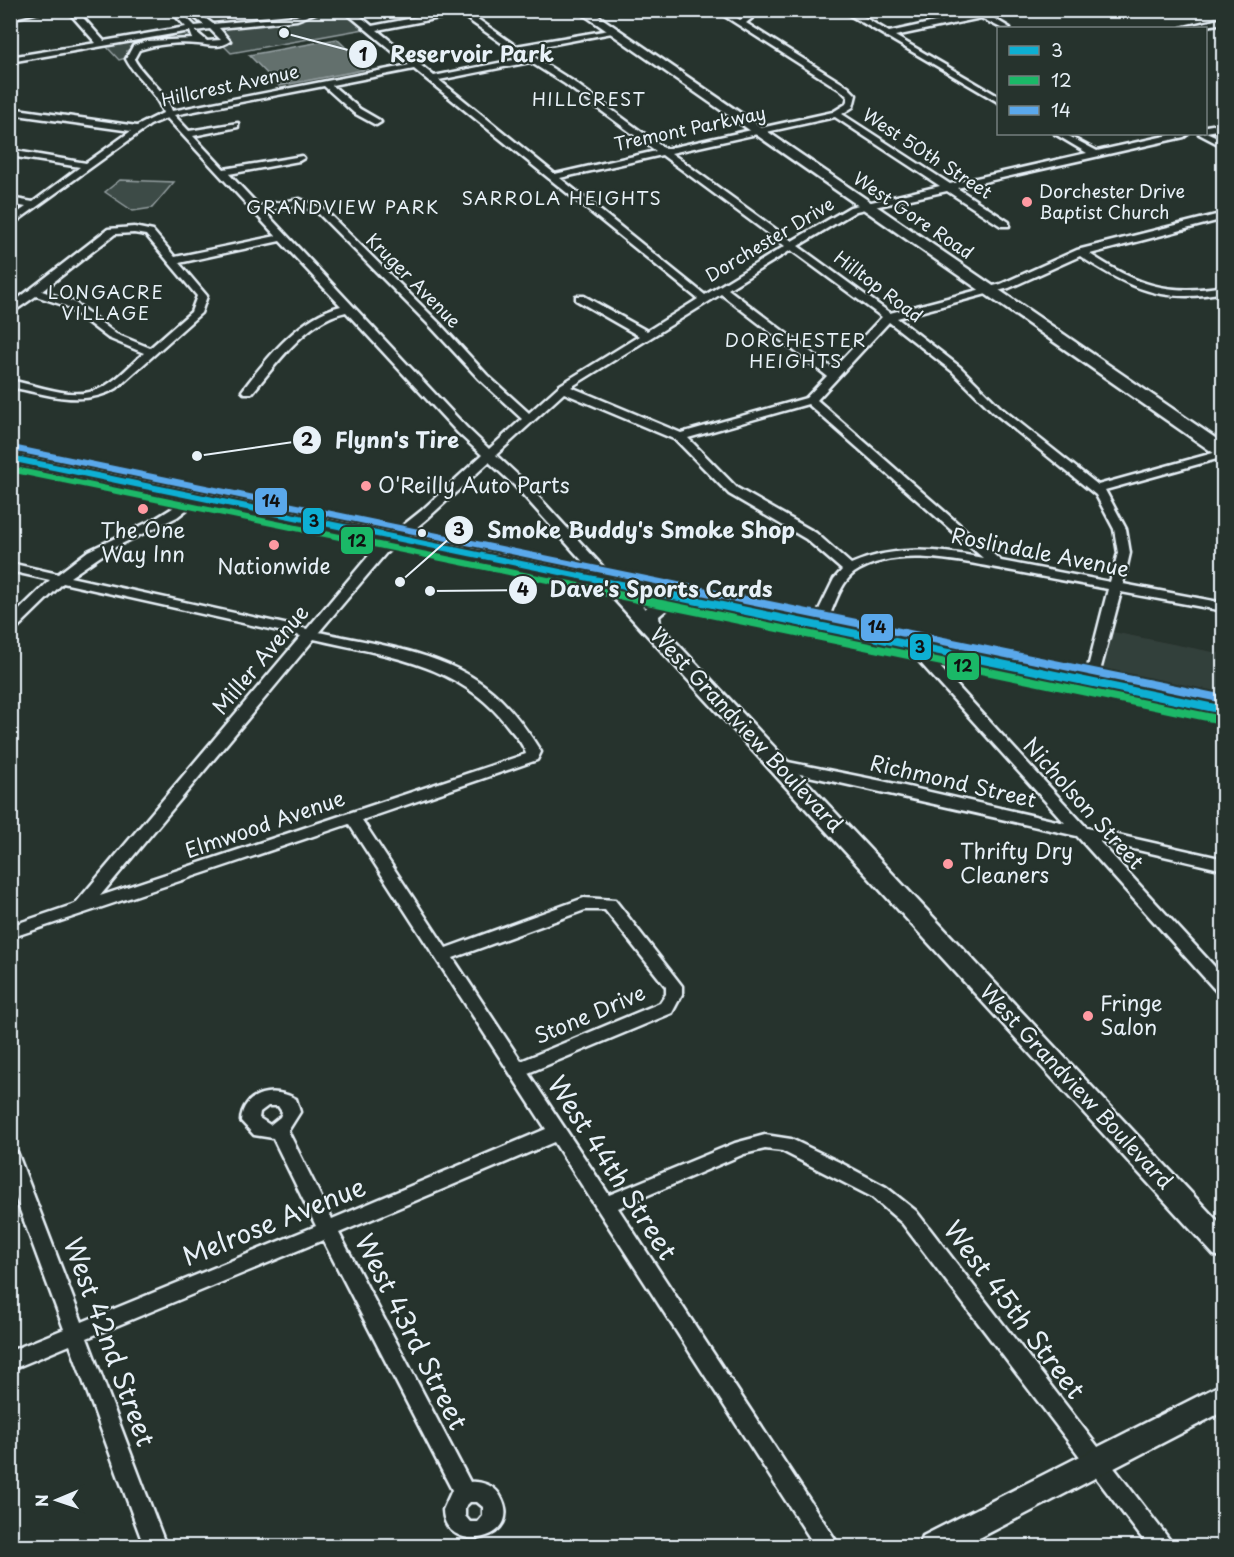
<svg xmlns="http://www.w3.org/2000/svg" width="1234" height="1557" viewBox="0 0 1234 1557" font-family="'Playpen Sans',sans-serif">
  <rect width="100%" height="100%" fill="#26332d"/>
  <filter id="ink" filterUnits="userSpaceOnUse"><feTurbulence type="fractalNoise" baseFrequency=".0167" numOctaves="2"/><feDisplacementMap in="SourceGraphic" scale="12" xChannelSelector="R" yChannelSelector="G"/><feConvolveMatrix kernelMatrix="1 2 1 2 8 2 1 2 1" color-interpolation-filters="sRGB"/></filter>
  <g filter="url(#ink)">
    <polygon fill="#333f3a" points="1113,632 1223,654 1223,696 1106,673 1103,667"/>
    <g fill="#3e4b47" stroke="#939ea0" stroke-width="1.5">
      <polygon points="322,10 341,11 364,29 231,53 223,45 230,41 220,30 221,28 303,19"/>
      <polygon points="184,32 193,39 134,46 127,51 126,58 119,60 106,46"/>
      <polygon points="120,180 174,182 152,208 133,211 105,192"/>
    </g>
    <polygon fill="#636f6d" stroke="#98a3a5" stroke-width="1.5" points="337,39 368,69 279,86 249,55"/>
    <g fill="none" stroke-linecap="round" stroke-linejoin="round">
      <defs>
        <g id="street">
          <path d="M67 10H76L104 41 186 27 170 10H179L195 26 204 25 185 10H194L213 24 296 16 310 10H323L297 20 219 28 230 41C219 49 210 45 198 44 179 42 156 44 139 50L134 59C144 78 165 89 172 111L409 65 343 10H353L372 26 455 10H474L469 13 516 46 615 29 616 31 612 33 523 50 571 80 665 149 833 112 846 104 848 97 842 91 715 10H725L740 20 752 10H762L746 23 848 87 856 95 853 107 842 114 950 184 1087 153 1055 134H1065L1097 151 1174 134H1188L1184 137 957 188 1009 222V226H1001L947 191 856 211 798 246 890 313 1001 284 1077 250 1224 213V219L1090 254C1137 285 1167 296 1224 286V292C1164 304 1130 289 1080 256L1009 288 897 318 960 367 1001 408 1098 485 1224 450V457L1105 490 1126 529 1130 553 1123 584 1224 603V611L1121 592 1096 686H1086L1084 683 1108 589C1076 583 1044 577 1013 571 968 563 896 544 854 573 838 585 833 612 823 629H813L811 626 834 579 842 570 806 539 729 494 676 440 564 393 496 455 522 479 615 580 617 583 615 586H605L514 485 489 462 429 517 386 553 319 632C373 644 440 651 485 686 508 703 526 728 541 752L537 760 362 820 446 948 584 898 615 900 682 986V994L672 1013 528 1073 609 1195 735 1143 765 1135 791 1139 841 1163 886 1187 916 1211 1169 1539 1172 1546H1148L902 1223 872 1197 782 1151 765 1149 744 1154 618 1208 835 1539 838 1546H815L554 1142 339 1233 470 1482C480 1481 493 1485 499 1494 529 1541 444 1557 443 1510L452 1490 323 1240 87 1338 166 1546H144L70 1345 10 1370V1351L64 1329 10 1183V1150L17 1152 19 1157 82 1322 316 1226 273 1138 254 1135 241 1121C242 1092 275 1086 296 1099L300 1112 288 1131 332 1219 546 1129 349 824 10 938V926L75 904 301 636 63 583 15 630 10 631V619L50 580 10 571V563L58 574 88 551 155 519 197 493 203 497 177 517 111 549 70 577 307 629 376 547 421 511 482 455 458 433 346 312C306 320 277 364 252 393H244L242 391C267 358 300 316 341 306L280 241 179 263 207 296 201 313 117 388C82 408 47 394 10 387V380C37 385 73 401 99 389 116 382 130 365 144 353L108 338 66 306 36 296 10 314V305L108 229 134 227 153 231 175 257 276 236 167 118 150 125 10 226V218L26 207 10 204V198L33 202 80 167 10 156V150L86 163 131 131 10 114V108L137 126 163 113C157 91 136 79 126 59L133 46 147 41 193 39 190 31 10 62V57L96 43ZM460 14 523 58 434 76 377 30ZM210 29 221 40 207 41 195 31ZM530 62 565 84 656 151 555 174 439 80ZM414 69 698 299 647 331 584 296H576V300L639 336 560 385 529 413 487 375 440 324 324 209 300 199 259 206 229 174 299 161 304 158 302 156 224 169 193 136 238 127V123L189 131 174 115 324 86 354 113 376 125 381 122 379 120 360 109 332 85ZM835 117 940 186 850 207 792 241 671 153ZM662 155 785 246 705 295 560 178ZM299 205 318 213 432 328 479 379 522 419 489 449 466 427 264 211ZM134 233 146 235 197 296 191 312 150 348 116 334 74 302 42 291 115 234ZM791 250 882 317 833 369 728 289ZM721 294 827 376 806 398 681 433 571 387ZM889 322 952 371 993 412 1096 495 1114 529 1118 553 1110 582 1001 561 817 400ZM808 404 983 558C937 549 895 545 851 564L816 533 737 488 688 438ZM314 639C386 656 461 663 509 728 515 735 524 745 526 754L100 896ZM585 910H605L666 987V994L660 1003 521 1061 453 958ZM268 1106H278L282 1112 280 1117 270 1125 259 1118 260 1112ZM470 1502H477L483 1507V1516L478 1522H470L465 1516V1507Z"/>
          <polygon points="841,10 852,10 889,32 980,12 1027,10 990,16 1010,28 1001,28 981,18 895,36 998,96 998,102"/>
          <polygon points="1224,18 1224,23 1195,28 1181,28"/>
          <polygon points="1224,123 1224,129 1206,132 1206,126"/>
          <polygon points="1206,132 1224,140 1224,147 1199,134"/>
          <polygon points="913,642 918,643 1087,828 1224,859 1224,870 1099,841 1224,977 1224,995 1218,993 1077,836 773,768 771,765 773,762 778,760 882,781 1065,823 908,649 906,646"/>
        </g>
        <g id="secondary">
          <polygon points="21,10 47,10 10,19 10,13"/>
          <polygon points="577,10 590,10 1224,444 1224,457 1218,456"/>
          <path d="M610 577 617 579 645 609C657 599 673 590 690 594L692 598 690 602 671 606 659 616 660 625 1224 1228V1258L1214 1255 603 587 601 583 603 579Z"/>
          <polygon points="1224,1383 1224,1411 964,1546 919,1546 923,1536"/>
        </g>
        <polygon id="primary" points="10,453 1224,703 1224,717 10,464"/>
      </defs>
      <use href="#street" stroke="#e8f1f8" stroke-width="5"/>
      <use href="#secondary" stroke="#e8f1f8" stroke-width="5"/>
      <use href="#primary" stroke="#e8f1f8" stroke-width="5"/>
      <use href="#street" fill="#26332d" fill-rule="evenodd"/>
      <use href="#secondary" fill="#26332d" fill-rule="evenodd"/>
      <use href="#primary" fill="#26332d" fill-rule="evenodd"/>
      <defs>
        <polyline id="bus-1-far1" points="10,458 623,585"/>
        <polyline id="bus-1" points="616,584 1224,710"/>
        <polyline id="bus-2-far1" points="10,469 572,585"/>
        <polyline id="bus-2" points="565,584 1222,720"/>
        <polyline id="bus-3-far1" points="12,448 675,585"/>
        <polyline id="bus-3" points="668,584 1224,699"/>
      </defs>
      <use href="#bus-1-far1" stroke="#26332d" stroke-width="10"/>
      <use href="#bus-1" stroke="#26332d" stroke-width="12"/>
      <use href="#bus-2-far1" stroke="#26332d" stroke-width="10"/>
      <use href="#bus-2" stroke="#26332d" stroke-width="12"/>
      <use href="#bus-3-far1" stroke="#26332d" stroke-width="10"/>
      <use href="#bus-3" stroke="#26332d" stroke-width="12"/>
      <use href="#bus-1-far1" stroke="#0dafd3" stroke-width="6"/>
      <use href="#bus-1" stroke="#0dafd3" stroke-width="8"/>
      <use href="#bus-2-far1" stroke="#1ab867" stroke-width="6"/>
      <use href="#bus-2" stroke="#1ab867" stroke-width="8"/>
      <use href="#bus-3-far1" stroke="#5aa8eb" stroke-width="6"/>
      <use href="#bus-3" stroke="#5aa8eb" stroke-width="8"/>
    </g>
  </g>
  <g fill="#ff9aa2" stroke="#26332d" stroke-width="2">
    <circle cx="1027" cy="202" r="6"/>
    <circle cx="366" cy="486" r="6"/>
    <circle cx="143" cy="509" r="6"/>
    <circle cx="274" cy="545" r="6"/>
    <circle cx="948" cy="864" r="6"/>
    <circle cx="1088" cy="1016" r="6"/>
  </g>
  <circle fill="#e8f1f8" stroke="#26332d" stroke-width="2" cx="422" cy="533" r="5"/>
  <g text-anchor="middle" stroke-width="4.5" stroke-linejoin="round" paint-order="stroke">
    <g font-size="18" fill="#e8f1f8" stroke="#26332d">
      <text transform="translate(230 86) rotate(-12)" y="6">Hillcrest Avenue</text>
      <text transform="translate(690 129) rotate(-12)" y="6">Tremont Parkway</text>
      <text transform="translate(927 154) rotate(33)" y="6">West 50th Street</text>
      <text transform="translate(913 216) rotate(34)" y="6">West Gore Road</text>
      <text transform="translate(770 240) rotate(-31)" y="6">Dorchester Drive</text>
      <text transform="translate(413 281) rotate(45)" y="6">Kruger Avenue</text>
      <text transform="translate(878 287) rotate(37)" y="6">Hilltop Road</text>
    </g>
    <g font-size="18" letter-spacing="1.5" fill="#e8f1f8" stroke="#26332d">
      <text x="589" y="106">HILLCREST</text>
      <text x="562" y="205">SARROLA HEIGHTS</text>
      <text x="343" y="214">GRANDVIEW PARK</text>
      <text x="106" y="299">LONGACRE<tspan x="106" dy="21">VILLAGE</tspan></text>
      <text x="796" y="347">DORCHESTER<tspan x="796" dy="21">HEIGHTS</tspan></text>
    </g>
    <g font-size="18" fill="#e8f1f8" stroke="#26332d" text-anchor="start">
      <text x="1039" y="198">Dorchester Drive<tspan x="1039" dy="21">Baptist Church</tspan></text>
    </g>
    <g font-size="21" fill="#e8f1f8" stroke="#26332d" text-anchor="start">
      <text x="378" y="493">O'Reilly Auto Parts</text>
      <text x="143" y="538" text-anchor="middle">The One<tspan x="143" dy="24">Way Inn</tspan></text>
      <text x="274" y="574" text-anchor="middle">Nationwide</text>
      <text x="960" y="859">Thrifty Dry<tspan x="960" dy="24">Cleaners</tspan></text>
      <text x="1100" y="1011">Fringe<tspan x="1100" dy="24">Salon</tspan></text>
    </g>
    <g font-size="21" fill="#e8f1f8" stroke="#26332d">
      <text transform="translate(1040 553) rotate(11)" y="7">Roslindale Avenue</text>
      <text transform="translate(261 660) rotate(-50)" y="7">Miller Avenue</text>
      <text transform="translate(746 730) rotate(47)" y="7">West Grandview Boulevard</text>
      <text transform="translate(953 782) rotate(13)" y="7">Richmond Street</text>
      <text transform="translate(1083 804) rotate(48)" y="7">Nicholson Street</text>
      <text transform="translate(265 825) rotate(-19)" y="7">Elmwood Avenue</text>
      <text transform="translate(590 1015) rotate(-23)" y="7">Stone Drive</text>
      <text transform="translate(1076 1087) rotate(47)" y="7">West Grandview Boulevard</text>
    </g>
    <g font-size="26" fill="#e8f1f8" stroke="#26332d">
      <text transform="translate(612 1168) rotate(57)" y="9">West 44th Street</text>
      <text transform="translate(274 1222) rotate(-22)" y="9">Melrose Avenue</text>
      <text transform="translate(1014 1310) rotate(53)" y="9">West 45th Street</text>
      <text transform="translate(411 1332) rotate(63)" y="9">West 43rd Street</text>
      <text transform="translate(109 1342) rotate(70)" y="9">West 42nd Street</text>
    </g>
  </g>
  <path fill="none" stroke="#e8f1f8" stroke-width="2" d="M284 33L363 54M197 456L307 440M400 582L459 530M430 591L523 590"/>
  <g fill="#e8f1f8" stroke="#26332d" stroke-width="2">
    <circle cx="284" cy="33" r="6"/>
    <circle cx="197" cy="456" r="6"/>
    <circle cx="400" cy="582" r="6"/>
    <circle cx="430" cy="591" r="6"/>
    <circle cx="363" cy="54" r="15"/>
    <circle cx="307" cy="440" r="15"/>
    <circle cx="459" cy="530" r="15"/>
    <circle cx="523" cy="590" r="15"/>
  </g>
  <g font-size="18" text-anchor="middle" font-weight="bold" fill="#111">
    <text x="363" y="61">1</text>
    <text x="307" y="446">2</text>
    <text x="459" y="536">3</text>
    <text x="523" y="596">4</text>
  </g>
  <g font-size="22" text-anchor="middle" font-weight="bold" fill="#e8f1f8" stroke="#26332d" stroke-width="4.5" stroke-linejoin="round" paint-order="stroke">
    <text x="472" y="62">Reservoir Park</text>
    <text x="397" y="448">Flynn's Tire</text>
    <text x="641" y="538">Smoke Buddy's Smoke Shop</text>
    <text x="661" y="597">Dave's Sports Cards</text>
  </g>
  <g stroke="#26332d" stroke-width="2">
    <rect x="254" y="487" width="34" height="29" rx="6" fill="#5aa8eb"/>
    <rect x="302" y="507" width="23" height="28" rx="6" fill="#0dafd3"/>
    <rect x="340" y="526" width="34" height="29" rx="6" fill="#1ab867"/>
    <rect x="860" y="613" width="34" height="29" rx="6" fill="#5aa8eb"/>
    <rect x="909" y="633" width="23" height="28" rx="6" fill="#0dafd3"/>
    <rect x="946" y="652" width="34" height="29" rx="6" fill="#1ab867"/>
  </g>
  <g font-size="16" text-anchor="middle" font-weight="bold" fill="#111">
    <text x="271" y="507">14</text>
    <text x="314" y="527">3</text>
    <text x="357" y="547">12</text>
    <text x="877" y="633">14</text>
    <text x="920" y="653">3</text>
    <text x="963" y="672">12</text>
  </g>
  <rect width="1234" height="1557" fill="none" stroke="#26332d" stroke-width="36"/>
  <rect x="18" y="18" width="1198" height="1521" fill="none" stroke="#e8f1f8" stroke-width="2" filter="url(#ink)"/>
  <rect x="997" y="27" width="210" height="108" fill="#26332d" stroke="#747f7e" stroke-width="1.5"/>
  <rect x="1009" y="46" width="30" height="9" fill="#0dafd3" stroke="#747f7e" stroke-width="1.5"/>
  <text x="1051" y="57" font-size="18" fill="#e8f1f8">3</text>
  <rect x="1009" y="76" width="30" height="9" fill="#1ab867" stroke="#747f7e" stroke-width="1.5"/>
  <text x="1051" y="87" font-size="18" fill="#e8f1f8">12</text>
  <rect x="1009" y="106" width="30" height="9" fill="#5aa8eb" stroke="#747f7e" stroke-width="1.5"/>
  <text x="1051" y="117" font-size="18" fill="#e8f1f8">14</text>
  <g transform="translate(57 1500) rotate(268)" stroke="#26332d" stroke-width="4.5" paint-order="stroke">
  <path d="M0-4.5L10 22L0 15L-10 22Z" fill="#e8f1f8"/>
  <text y="-9" font-size="16" font-weight="bold" text-anchor="middle" fill="#e8f1f8">N</text>
  </g>
</svg>
